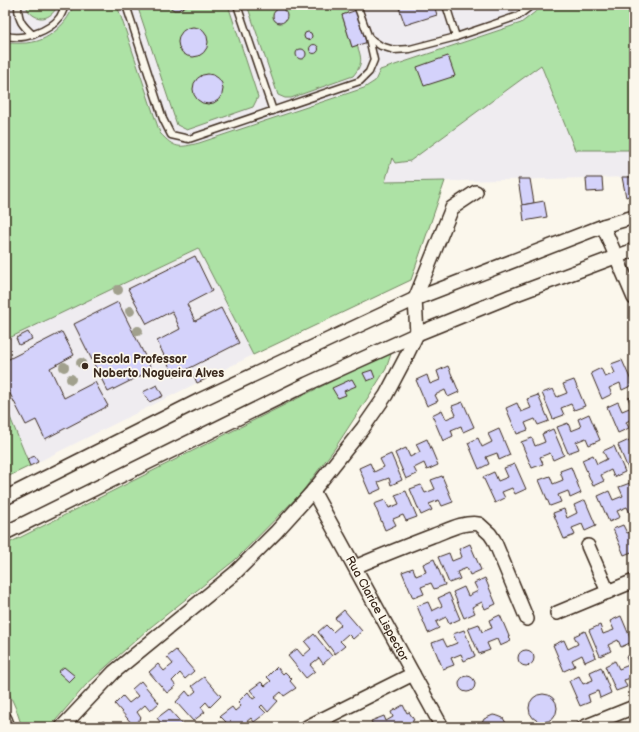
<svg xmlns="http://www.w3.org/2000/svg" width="639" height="732" viewBox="0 0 639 732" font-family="'Balsamiq Sans',sans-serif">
  <rect width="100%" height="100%" fill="#fbf7ec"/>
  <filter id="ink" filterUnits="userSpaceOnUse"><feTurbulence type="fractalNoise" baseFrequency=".025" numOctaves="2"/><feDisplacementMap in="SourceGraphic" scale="8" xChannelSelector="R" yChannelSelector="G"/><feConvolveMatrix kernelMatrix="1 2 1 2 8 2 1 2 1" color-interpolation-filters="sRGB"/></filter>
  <g filter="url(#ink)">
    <g fill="#efecf0">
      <polygon points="5,5 634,5 634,177 5,191"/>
      <polygon points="199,248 253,355 30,466 5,405 5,340"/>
    </g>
    <g fill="#ade2a5" stroke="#748662">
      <path d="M28 5H58C51 20 37 23 27 9Z"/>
      <path d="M73 5H117L160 133C175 149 179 148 199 143L364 88 375 81 380 70 521 23 544 5H634V150H575L541 65 410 161 395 163 392 158 385 182 445 181 411 280 253 355 198 248 5 340V43C14 43 24 44 33 42 49 40 70 21 73 5Z"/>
      <polygon points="137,5 228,5 258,97 253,107 187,130 177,125"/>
      <path d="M247 5H345L348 13 342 15 352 47 357 45C362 59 363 64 353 76L291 98H285L278 95Z"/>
      <polygon points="392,351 386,369 369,396 335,448 302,492 235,560 147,630 86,685 50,727 22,727 16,709 5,684 5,545"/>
      <polygon points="5,405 30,466 5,478"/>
    </g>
    <g fill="#d4d2fb" stroke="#3b2a1e">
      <polygon points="166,5 188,5 179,10 174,10"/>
      <polygon points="398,5 434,5 437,15 405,25"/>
      <circle cx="280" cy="16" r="7"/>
      <polygon points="357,10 368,42 352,47 342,15"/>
      <circle cx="193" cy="42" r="15"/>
      <circle cx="308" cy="36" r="4"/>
      <circle cx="314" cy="49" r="4.5"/>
      <circle cx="301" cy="54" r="5"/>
      <polygon points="448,56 455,76 424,86 417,67"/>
      <circle cx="208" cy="89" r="15"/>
      <polygon points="622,177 634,177 634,195 634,194 626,197"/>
      <polygon points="586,178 602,178 603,191 587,192"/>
      <polygon points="518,179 530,179 534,203 522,205"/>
      <polygon points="544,201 547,217 524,221 522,205"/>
      <polygon points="195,256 212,291 187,304 195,321 221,308 239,343 174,376 157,341 180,329 172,311 147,324 128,289"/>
      <polygon points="118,302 152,370 108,392 74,324"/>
      <polygon points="28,332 32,339 19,345 16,338"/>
      <polygon points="62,332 74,355 50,368 64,398 95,382 108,406 45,439 36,420 26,425 5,384 5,361"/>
      <polygon points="622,360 633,385 622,390 620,383 609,388 612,394 602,399 591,373 601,368 605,377 615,373 611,364"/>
      <polygon points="448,366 459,392 448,397 445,390 435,395 438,401 427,406 416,380 427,375 430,384 440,380 437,371"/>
      <polygon points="372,370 375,378 367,381 363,373"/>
      <polygon points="202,372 206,379 197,383 194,376"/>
      <polygon points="352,379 356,386 344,391 346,395 338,398 332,388"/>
      <polygon points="574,380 585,406 574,410 571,404 561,408 564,415 553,419 542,393 553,389 557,397 567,393 563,384"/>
      <polygon points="157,385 163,396 149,402 143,392"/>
      <polygon points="538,395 549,421 538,425 535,419 525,423 528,430 517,434 506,408 517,403 521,412 531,408 527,399"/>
      <polygon points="634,396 634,418 626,422 629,428 618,433 607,407 618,402 622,411 632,407 628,398"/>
      <polygon points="463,402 474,427 463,432 461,426 451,430 453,436 443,441 432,415 442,410 446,419 456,415 452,406"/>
      <polygon points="589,414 600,440 589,445 586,438 576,442 579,449 568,453 557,427 568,423 571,431 581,427 578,419"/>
      <polygon points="499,429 510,455 499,460 497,453 486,457 489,464 479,469 468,443 478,438 482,447 492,442 488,434"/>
      <polygon points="553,429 564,455 553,460 550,453 540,457 543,464 532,468 521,442 532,438 535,446 545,442 542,434"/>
      <polygon points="427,439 438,465 427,470 424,463 414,468 417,474 406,479 395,453 406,448 410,457 420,452 416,444"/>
      <polygon points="629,440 633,449 634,448 634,469 629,471 618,445"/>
      <polygon points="614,446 625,472 614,477 611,470 601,475 604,481 593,486 582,460 593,455 597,464 607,459 603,451"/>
      <polygon points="391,454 402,480 391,485 389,478 378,482 381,489 370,494 359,468 370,463 374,472 384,467 380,459"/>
      <polygon points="35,456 38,462 30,466 27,459"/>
      <polygon points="515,464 526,489 515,494 512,488 502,492 505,498 495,503 483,477 494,472 498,481 508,477 504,468"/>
      <polygon points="571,467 581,493 570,498 568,491 558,495 561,502 550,506 539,480 550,476 553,484 563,480 560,471"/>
      <polygon points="442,476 453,502 442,506 439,500 429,504 432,510 421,515 410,489 421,485 425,493 435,489 431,480"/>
      <polygon points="630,483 634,492 634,511 630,513 627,507 617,511 620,517 609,522 598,496 609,491 613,500 623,496 619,487"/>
      <polygon points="406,491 417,517 406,521 403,515 393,519 396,525 385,530 374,504 385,500 389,508 399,504 395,495"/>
      <polygon points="585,500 596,526 585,531 582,524 572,528 575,535 564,539 553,513 564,509 567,518 577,513 574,505"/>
      <polygon points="623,525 627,533 634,530 634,543 632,544 634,551 624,555 613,529"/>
      <polygon points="470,544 481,570 470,575 467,568 457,572 460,579 449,583 438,557 449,553 452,561 462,557 459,549"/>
      <polygon points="434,559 445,585 434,589 431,583 421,587 424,594 413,598 402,572 413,568 416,576 426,572 423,564"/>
      <polygon points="485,578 496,604 485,609 482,602 472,607 475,613 464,618 453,592 464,587 468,596 478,591 474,583"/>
      <polygon points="449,593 460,619 449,624 446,617 436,622 439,628 428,633 417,606 428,602 432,611 442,606 438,598"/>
      <polygon points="344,610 362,631 353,639 348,634 340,641 345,646 335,654 318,632 326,625 333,632 341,625 335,618"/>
      <polygon points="500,615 511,641 500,646 497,639 487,643 490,650 479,654 468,628 479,624 482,632 492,628 489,620"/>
      <polygon points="621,616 632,642 621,647 618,640 608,645 611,651 600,656 589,630 600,625 603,634 614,630 610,621"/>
      <polygon points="464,630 475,656 464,661 461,654 451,658 454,665 443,669 432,643 443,639 447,647 457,643 453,634"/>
      <polygon points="585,631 596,657 585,662 582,655 572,660 575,666 564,671 553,645 564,640 568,649 578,644 574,636"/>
      <polygon points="314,634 332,656 323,664 319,658 310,665 315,671 306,678 288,656 297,649 303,656 311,649 305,642"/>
      <circle cx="526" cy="658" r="8"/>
      <polygon points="176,650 194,671 185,679 180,673 172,681 176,686 167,693 149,672 158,664 164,671 173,664 167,657"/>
      <polygon points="634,653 634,677 624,680 627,687 616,691 605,666 615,661 619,669 629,665 626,657"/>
      <polygon points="64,667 75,676 69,682 58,672"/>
      <polygon points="277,667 283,674 285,672 292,679 290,681 296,688 284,696 281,692 274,698 278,701 268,712 262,705 260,707 266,713 254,722 251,718 245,723 248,727 226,727 224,724 226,722 220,716 232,707 235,711 241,706 238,702 248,692 253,699 256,697 250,690 261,682 265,686 271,681 267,677"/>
      <polygon points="601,667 611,693 600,698 598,691 588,695 590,702 580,706 569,681 579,676 583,684 593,680 590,672"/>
      <circle cx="467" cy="684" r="8"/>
      <polygon points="204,677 221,696 210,707 206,702 201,707 205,712 193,721 176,702 186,691 190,696 196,691 192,686"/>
      <polygon points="141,681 159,703 150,711 145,705 137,712 141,718 133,725 115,704 123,696 129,703 138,696 132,689"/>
      <circle cx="543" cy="708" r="14"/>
      <polygon points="403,705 407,713 409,712 414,720 411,722 414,727 374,727 371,721 384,716 386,721 393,717 391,712"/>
      <polygon points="169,709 185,727 156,727 161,723 157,718"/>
      <polygon points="493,715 498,716 503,718 506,723 507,727 480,727 484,719"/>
      <polygon points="103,721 110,727 97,727"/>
    </g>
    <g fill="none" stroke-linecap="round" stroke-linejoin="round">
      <defs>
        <g id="lane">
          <path d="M18 5C18 21 22 25 33 35"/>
          <polyline points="126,5 163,119 171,135 189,139 360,81 369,72 374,60 369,38"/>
          <polyline points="237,5 273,111"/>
          <polyline points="357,5 369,38 381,46 394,50 410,49 456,37 518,16 532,5"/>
          <polyline points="446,5 456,37"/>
          <path d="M5 35C21 42 50 31 60 17 62 13 64 9 65 5"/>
        </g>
        <g id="street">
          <polyline points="603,226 634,298"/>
          <path id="s1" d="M313 491 442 727"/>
          <polyline points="5,498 200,400 415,299 603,226 634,217"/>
          <polyline points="5,533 307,384 417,334 511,296 634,250"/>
          <polyline points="588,546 608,592"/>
          <path d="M355 567C380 556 406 546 432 536 446 531 464 521 479 524L490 534 494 540 527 619"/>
          <polyline points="557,613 634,581"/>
          <polyline points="5,719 8,727"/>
          <polyline points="62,727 114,672 235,573 276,532 313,491 363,428 386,395 405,359 417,334 415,299 452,208 476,192"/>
          <polyline points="307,727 413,674"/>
          <polyline points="584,727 634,707"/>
        </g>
      </defs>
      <use href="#lane" stroke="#3b2a1e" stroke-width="9"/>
      <use href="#street" stroke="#3b2a1e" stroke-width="16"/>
      <use href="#lane" stroke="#fbf7ec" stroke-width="6"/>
      <use href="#street" stroke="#fbf7ec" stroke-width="13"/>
    </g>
    <g fill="#a1a08d">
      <circle cx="118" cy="290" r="5"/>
      <circle cx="130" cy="311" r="5"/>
      <circle cx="138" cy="331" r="5"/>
      <circle cx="81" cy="363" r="5"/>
      <circle cx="64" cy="367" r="5"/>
      <circle cx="71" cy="379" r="5"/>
    </g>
  </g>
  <circle fill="#3b2a1e" stroke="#fbf7ec" stroke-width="1.5" cx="85" cy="366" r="4"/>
  <g text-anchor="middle" stroke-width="3.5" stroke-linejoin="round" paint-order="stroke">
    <g font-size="12" font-weight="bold" fill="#3b2a1e" stroke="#fbf7ec" text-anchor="start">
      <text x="93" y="363">Escola Professor<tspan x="93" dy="14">Noberto Nogueira Alves</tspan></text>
    </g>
    <g font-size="12" fill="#3b2a1e" stroke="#fbf7ec">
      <text dy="4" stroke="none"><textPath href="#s1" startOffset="134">Rua Clarice Lispector</textPath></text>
    </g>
  </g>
  <rect width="639" height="732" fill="none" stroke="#fbf7ec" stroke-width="20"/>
  <rect x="10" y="10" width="619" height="712" fill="none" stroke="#3b2a1e" stroke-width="1.5" filter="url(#ink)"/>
</svg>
